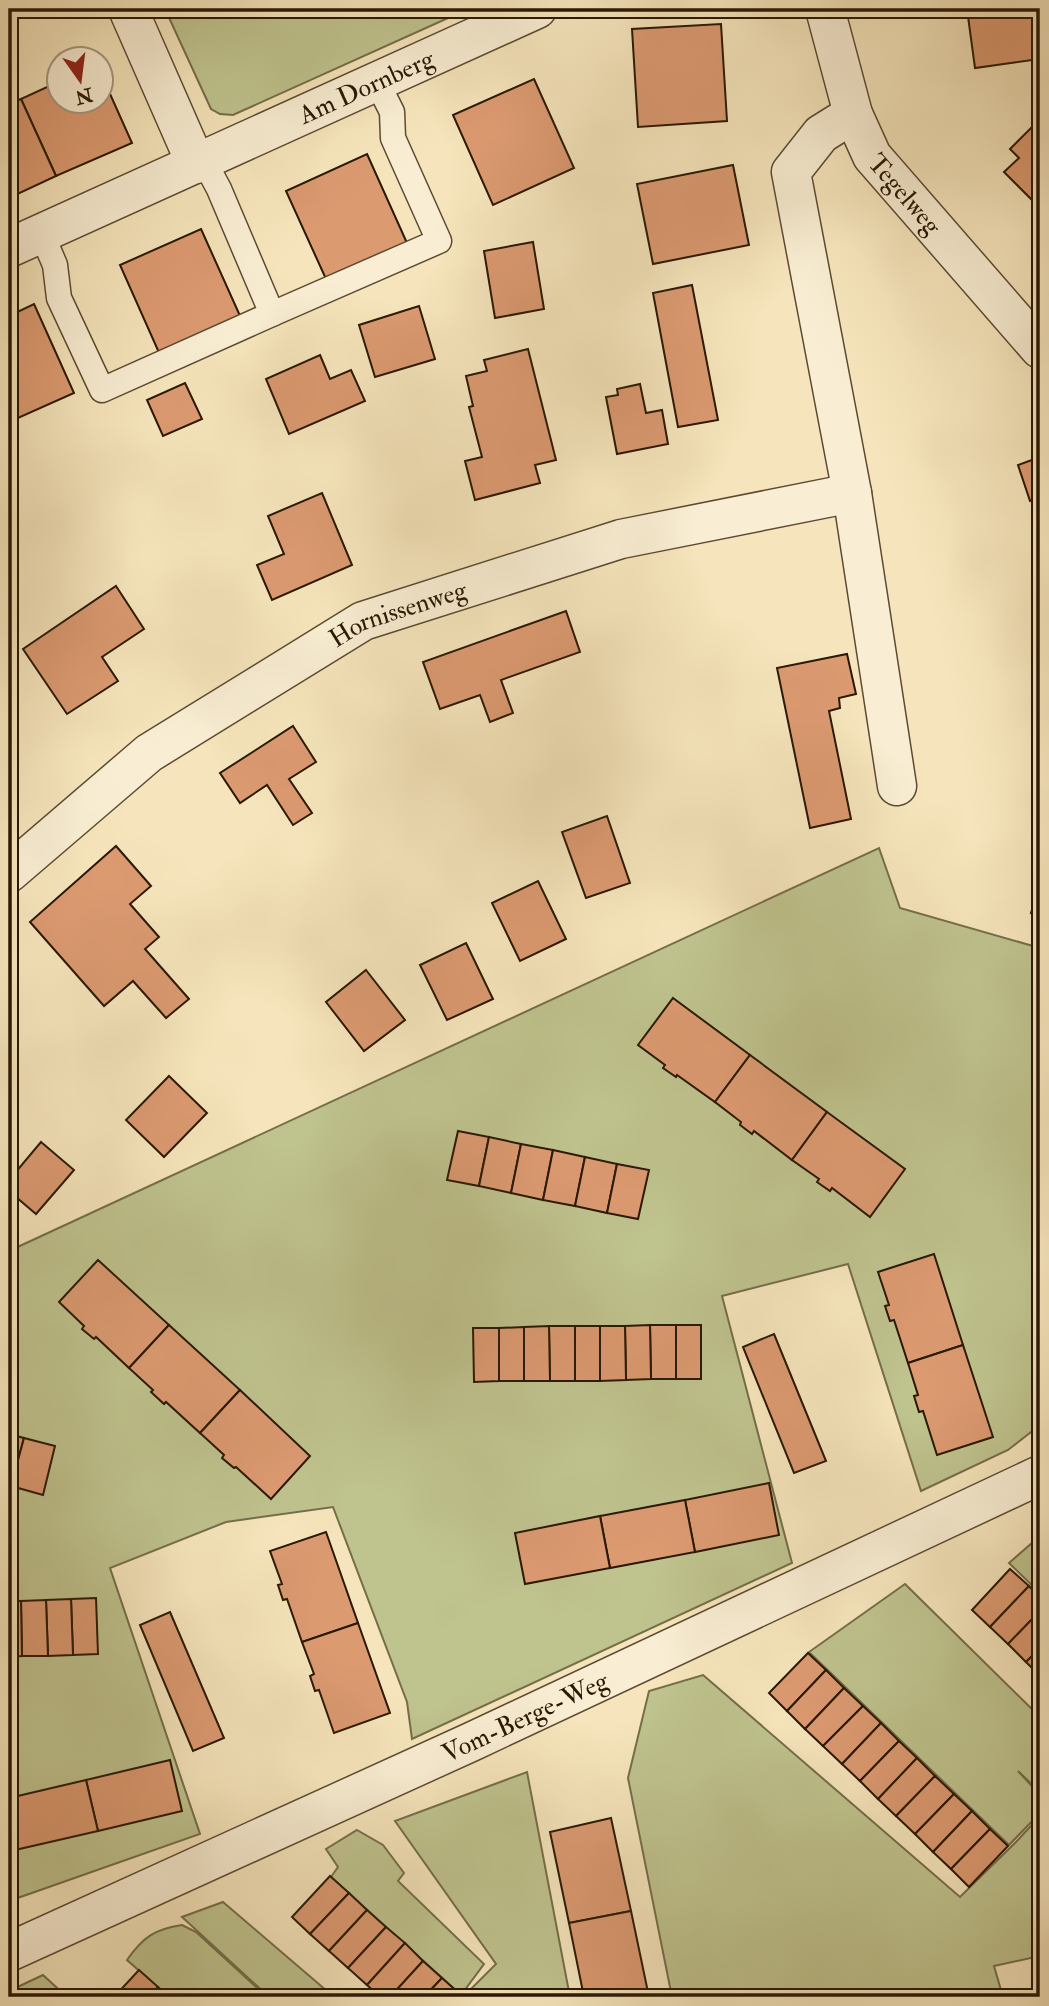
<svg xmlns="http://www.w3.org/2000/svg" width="1049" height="2006" viewBox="0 0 1049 2006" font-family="'IM FELL Double Pica',serif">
  <rect width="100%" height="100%" fill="#f6e5bc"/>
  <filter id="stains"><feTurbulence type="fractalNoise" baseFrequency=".00286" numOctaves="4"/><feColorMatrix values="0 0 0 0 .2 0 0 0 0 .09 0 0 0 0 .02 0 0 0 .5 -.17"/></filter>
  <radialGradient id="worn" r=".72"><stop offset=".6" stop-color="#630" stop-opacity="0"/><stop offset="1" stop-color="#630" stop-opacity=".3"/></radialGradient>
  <g fill="#bfc38e" stroke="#746e49" stroke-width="2">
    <polygon points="165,9 468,9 233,115 220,114 211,109"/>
    <polygon points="879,848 900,908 1040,948 1040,1425 1008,1450 921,1491 848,1264 722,1296 792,1563 412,1739 407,1702 333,1507 226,1522 110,1568 200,1834 9,1901 9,1251"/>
    <polygon points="1040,1536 1040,1593 1009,1563"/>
    <polygon points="905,1584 1040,1717 1040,1792 1018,1771 1040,1795 1040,1813 1009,1845 809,1652"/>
    <polygon points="703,1675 960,1897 1016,1842 1040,1816 1040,1956 994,1966 1003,1997 672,1997 628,1778 649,1691"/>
    <polygon points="527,1772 570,1997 463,1997 496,1964 395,1821"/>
    <polygon points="357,1830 383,1845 404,1873 398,1881 484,1964 461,1995 331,1877 338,1867 326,1849"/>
    <polygon points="223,1902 334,1997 269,1997 182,1917"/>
    <path d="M182 1925 196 1932 267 1997H169L127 1960C143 1937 155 1929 182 1925Z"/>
    <polygon points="43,1975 67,1997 9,1997 9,1991"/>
  </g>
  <g fill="#dc9a71" stroke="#291804" stroke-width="2">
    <polygon points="967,9 1040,9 1040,59 975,68"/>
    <polygon points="721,24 727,121 638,127 632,29"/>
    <polygon points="102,76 132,143 56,176 21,99 60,81 60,102 102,102"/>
    <polygon points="534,79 574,168 493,205 453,115"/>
    <polygon points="21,99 56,176 9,198 9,104"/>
    <polygon points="1038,121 1040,124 1040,194 1033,201 1004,172 1019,158 1010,149"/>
    <polygon points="367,154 407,243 326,279 286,191"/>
    <polygon points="733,165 749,245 653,264 637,184"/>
    <polygon points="201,229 241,318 160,355 120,265"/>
    <polygon points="533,242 544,309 495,318 484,251"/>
    <polygon points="692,285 718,420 678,427 653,293"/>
    <polygon points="34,304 74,393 9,422 9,316"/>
    <polygon points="419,306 435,359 375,377 359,325"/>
    <polygon points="528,349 556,460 535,465 540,483 475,500 465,461 482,457 469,407 473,406 466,376 487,371 484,360"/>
    <polygon points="320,355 330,379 351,370 365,401 289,434 266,379"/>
    <polygon points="185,383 202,419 163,436 147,400"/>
    <polygon points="640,384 646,413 662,410 668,444 617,454 606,397 618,395 617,389"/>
    <polygon points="1040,457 1040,497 1030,501 1018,465"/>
    <polygon points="322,493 352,565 272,600 257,565 284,554 268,516"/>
    <polygon points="116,586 144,629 102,657 118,681 67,714 23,649"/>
    <polygon points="566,611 580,652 501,680 513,713 490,722 480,695 440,709 423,662"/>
    <polygon points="847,654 856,694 839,698 840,708 829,711 851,819 810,828 777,668"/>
    <polygon points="293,726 316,762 289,779 312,813 293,825 267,785 240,803 220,773"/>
    <polygon points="607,816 630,883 586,898 562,832"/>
    <polygon points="116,846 151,886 130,904 159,937 145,949 189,999 166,1018 133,981 104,1006 30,922"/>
    <polygon points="538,881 566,939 520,961 492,903"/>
    <polygon points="1040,884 1040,916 1031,913"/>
    <polygon points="466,943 493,999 447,1020 420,965"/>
    <polygon points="366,970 405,1020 364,1051 326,1002"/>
    <polygon points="673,998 750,1055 715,1102 677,1075 676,1077 663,1068 665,1065 638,1045"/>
    <polygon points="750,1055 827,1112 792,1160 754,1131 752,1134 740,1125 741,1122 715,1102"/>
    <polygon points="169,1076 207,1113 164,1157 126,1120"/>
    <polygon points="827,1112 905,1169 870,1217 832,1188 830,1191 817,1182 819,1179 792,1160"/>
    <polygon points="458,1131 489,1137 479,1186 447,1180"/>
    <polygon points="489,1137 521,1144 511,1193 479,1186"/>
    <polygon points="41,1142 74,1170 36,1214 9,1191 9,1180"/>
    <polygon points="521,1144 553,1150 543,1200 511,1193"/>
    <polygon points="553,1150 585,1157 575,1206 543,1200"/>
    <polygon points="585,1157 617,1164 607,1213 575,1206"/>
    <polygon points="617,1164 649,1170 638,1219 607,1213"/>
    <polygon points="934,1254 963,1345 908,1363 894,1320 890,1321 885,1306 889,1305 878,1272"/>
    <polygon points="98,1260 169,1325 129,1368 96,1337 94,1339 82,1329 84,1326 59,1302"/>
    <polygon points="169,1325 240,1390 200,1433 166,1402 164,1404 151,1392 153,1390 129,1368"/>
    <polygon points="650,1325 676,1325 676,1379 651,1379"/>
    <polygon points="650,1325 651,1379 626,1380 625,1326"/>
    <rect x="676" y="1325" width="25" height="54"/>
    <polygon points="549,1326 575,1326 575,1381 550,1381"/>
    <polygon points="549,1326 550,1381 524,1381 524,1327"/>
    <rect x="575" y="1326" width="25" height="55"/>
    <polygon points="600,1326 625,1326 626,1380 600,1381"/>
    <polygon points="524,1327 524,1381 499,1381 499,1328"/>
    <polygon points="473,1328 499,1328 499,1381 474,1382"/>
    <polygon points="774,1334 826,1461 794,1473 743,1347"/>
    <polygon points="963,1345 993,1437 937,1455 923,1411 919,1412 914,1396 918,1395 908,1363"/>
    <polygon points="240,1390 310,1456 271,1499 236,1467 234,1468 222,1458 224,1455 200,1433"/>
    <polygon points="9,1434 24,1438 11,1486 9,1486"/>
    <polygon points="24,1438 55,1446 43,1495 11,1486"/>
    <polygon points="769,1483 779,1535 695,1552 685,1500"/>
    <polygon points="685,1500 695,1552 610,1568 600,1516"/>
    <polygon points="600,1516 610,1568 525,1584 515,1533"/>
    <polygon points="326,1532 358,1623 302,1642 287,1599 283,1600 278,1585 282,1584 270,1551"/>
    <polygon points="1010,1569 1029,1586 990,1627 972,1610"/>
    <polygon points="1029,1586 1040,1598 1040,1611 1008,1644 990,1627"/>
    <polygon points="96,1598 98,1654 73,1655 71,1599"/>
    <polygon points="71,1599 73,1655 48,1656 46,1600"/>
    <polygon points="46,1600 48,1656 22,1656 21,1601"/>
    <polygon points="9,1601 21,1601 22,1656 9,1657"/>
    <polygon points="1040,1611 1040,1648 1026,1662 1008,1644"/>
    <polygon points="170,1612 224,1738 193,1751 140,1625"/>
    <polygon points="358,1623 390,1713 334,1733 319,1690 315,1691 310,1676 314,1674 302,1642"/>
    <polygon points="1040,1648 1040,1676 1026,1662"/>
    <polygon points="808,1653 826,1670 787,1711 769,1693"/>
    <polygon points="826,1670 844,1688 805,1729 787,1711"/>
    <polygon points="844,1688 863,1706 823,1746 805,1729"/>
    <polygon points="863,1706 881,1723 842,1764 823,1746"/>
    <polygon points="881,1723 899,1741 860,1781 842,1764"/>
    <polygon points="899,1741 917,1758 878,1799 860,1781"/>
    <polygon points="917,1758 935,1776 896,1816 878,1799"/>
    <polygon points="170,1760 182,1811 98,1831 86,1780"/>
    <polygon points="935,1776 954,1794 915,1834 896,1816"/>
    <polygon points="86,1780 98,1831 15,1850 9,1824 9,1798"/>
    <polygon points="954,1794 972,1811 933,1852 915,1834"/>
    <polygon points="972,1811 990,1829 951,1869 933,1852"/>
    <polygon points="611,1818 631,1911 569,1923 550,1832"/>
    <polygon points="9,1824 15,1850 9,1852"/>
    <polygon points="990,1829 1008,1846 969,1887 951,1869"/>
    <polygon points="330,1876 349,1893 310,1934 292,1917"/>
    <polygon points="349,1893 367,1910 329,1951 310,1934"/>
    <polygon points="367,1910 386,1927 348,1968 329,1951"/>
    <polygon points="631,1911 649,1997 584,1997 569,1923"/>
    <polygon points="386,1927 405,1943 367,1985 348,1968"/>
    <polygon points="405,1943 423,1961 390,1997 380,1997 367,1985"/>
    <polygon points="423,1961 442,1978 424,1997 390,1997"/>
    <polygon points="139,1970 158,1987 149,1997 114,1997"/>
    <polygon points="442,1978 461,1995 459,1997 424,1997"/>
    <polygon points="158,1987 169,1997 149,1997"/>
  </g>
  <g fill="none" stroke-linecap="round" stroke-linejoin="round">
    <defs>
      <g id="service">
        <polyline points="41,232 55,265 59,298 102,390 272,314 219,189 204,161"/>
        <polyline points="272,314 439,241 393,138 392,112 377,82"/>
      </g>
      <g id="minor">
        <polyline points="128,9 196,164"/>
        <polyline points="853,114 821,134 791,172 852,493 897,786"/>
        <path id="s1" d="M9 248 537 9"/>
        <path id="s2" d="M9 873 149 753 363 621 621 539 852 493"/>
        <path id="s3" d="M9 1952 471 1742 1040 1475"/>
      </g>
      <g id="tertiary">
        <path id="s4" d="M825 9 853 114 872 156 1040 349"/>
      </g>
    </defs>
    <use href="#service" stroke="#5c4b32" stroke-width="27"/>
    <use href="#minor" stroke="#5c4b32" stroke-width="41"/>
    <use href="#tertiary" stroke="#5c4b32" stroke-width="41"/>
    <use href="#service" stroke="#f9eed3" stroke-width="24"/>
    <use href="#minor" stroke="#f9eed3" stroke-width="38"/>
    <use href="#tertiary" stroke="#f9eed3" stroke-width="38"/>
  </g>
  <g text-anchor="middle" stroke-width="5" stroke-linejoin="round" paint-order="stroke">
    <g font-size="26" fill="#291804" stroke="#f9eed3">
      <text dy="9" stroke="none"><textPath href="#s1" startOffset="392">Am Dornberg</textPath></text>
      <text dy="9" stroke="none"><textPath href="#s4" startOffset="205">Tegelweg</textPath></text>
      <text dy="9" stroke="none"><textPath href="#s2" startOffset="471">Hornissenweg</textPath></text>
      <text dy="9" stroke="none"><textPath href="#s3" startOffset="567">Vom-Berge-Weg</textPath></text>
    </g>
  </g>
  <rect width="1049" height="2006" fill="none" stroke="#f6e5bc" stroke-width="35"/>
  <rect x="10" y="10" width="1028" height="1985" fill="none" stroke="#291804" stroke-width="3.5"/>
  <rect x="18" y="18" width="1014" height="1971" fill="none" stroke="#291804" stroke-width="2"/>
  <g transform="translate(80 80) rotate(166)"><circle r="33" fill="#f9eed3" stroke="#a69880" stroke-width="2"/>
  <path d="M0-5L12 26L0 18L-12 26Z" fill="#8f2418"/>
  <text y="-10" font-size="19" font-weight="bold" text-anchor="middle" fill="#291804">N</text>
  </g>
  <rect width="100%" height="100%" filter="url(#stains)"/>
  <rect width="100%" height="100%" fill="url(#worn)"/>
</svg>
